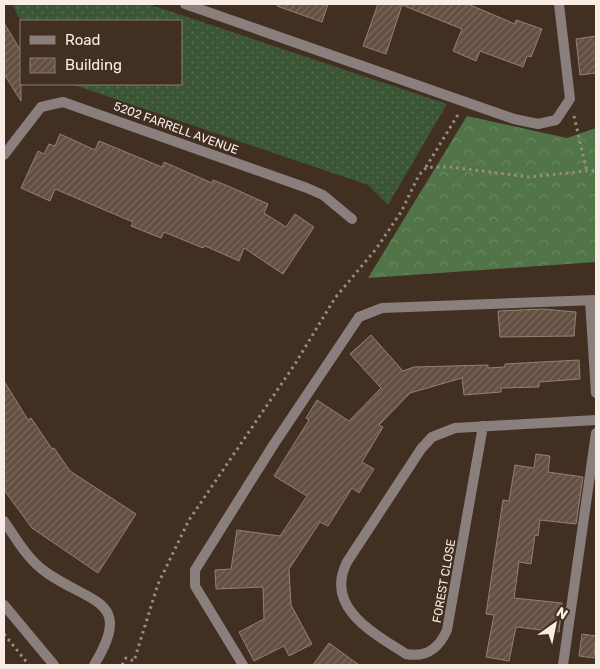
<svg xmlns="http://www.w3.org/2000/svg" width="600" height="669" viewBox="0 0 600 669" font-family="Rubik,sans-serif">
  <defs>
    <pattern id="grass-dots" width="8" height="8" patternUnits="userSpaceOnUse" patternTransform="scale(1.25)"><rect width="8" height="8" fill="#3b5634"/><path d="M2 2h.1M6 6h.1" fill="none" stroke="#586e51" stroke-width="1.8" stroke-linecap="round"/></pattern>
    <pattern id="forest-crowns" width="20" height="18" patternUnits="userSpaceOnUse" patternTransform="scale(1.25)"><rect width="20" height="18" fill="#517448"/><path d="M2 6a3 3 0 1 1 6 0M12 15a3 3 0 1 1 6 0" fill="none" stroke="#6b8862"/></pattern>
    <pattern id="building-hatch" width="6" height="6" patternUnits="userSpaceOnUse" patternTransform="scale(1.25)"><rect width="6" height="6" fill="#645043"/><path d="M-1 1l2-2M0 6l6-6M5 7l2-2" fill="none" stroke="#7b695e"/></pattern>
  </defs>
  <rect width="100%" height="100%" fill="#412f22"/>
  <polygon fill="url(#grass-dots)" points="12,4 148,4 447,104 388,205 368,185 71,84 181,84 181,21 21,22"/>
  <polygon fill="url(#forest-crowns)" points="467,116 567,138 596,128 596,262 368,278"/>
  <g fill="url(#building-hatch)" stroke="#958071">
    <polygon points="278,4 328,4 322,22 277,6"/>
    <polygon points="378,4 468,4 515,24 516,20 542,29 531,57 527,56 523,67 480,51 476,61 453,51 462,29 402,5 386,54 363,46"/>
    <polygon points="4,23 21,51 21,101 4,74"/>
    <polygon points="596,36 596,73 580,75 576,39"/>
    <polygon points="60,134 95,150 99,141 162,167 164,162 212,183 213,180 228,186 268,204 264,213 286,227 295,214 314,227 283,274 244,248 239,261 205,246 203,248 164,232 161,238 131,226 133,222 55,189 50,201 21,188 38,151 44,154 49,144 55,146"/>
    <polygon points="543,309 576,312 574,336 500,337 498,311"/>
    <polygon points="371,335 403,371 414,367 488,365 488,368 505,367 505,364 579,360 580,379 539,382 539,387 501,388 501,392 464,395 462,378 410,393 379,425 383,427 362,462 374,469 359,493 352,488 328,526 320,522 289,569 291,605 312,644 289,656 284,646 254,661 239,632 264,619 263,587 216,589 215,570 231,569 237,530 280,536 307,496 274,476 309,420 306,418 317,400 349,421 381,388 350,354"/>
    <polygon points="4,381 28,420 31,418 52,449 54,448 70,471 136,514 98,573 32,528 4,490"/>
    <polygon points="536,454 550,456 548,472 583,477 576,524 540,520 538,536 535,535 531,564 519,562 514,598 562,603 559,632 516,627 509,661 486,657 494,615 486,614 503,500 509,501 515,465 534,468"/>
    <polygon points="582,634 596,636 594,658 579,656"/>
    <polygon points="329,643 359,665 313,665"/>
  </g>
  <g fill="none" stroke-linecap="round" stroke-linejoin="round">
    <g stroke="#9b8c82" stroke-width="3" stroke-dasharray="2.5 4" stroke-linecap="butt">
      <polyline points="574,116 587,172"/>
      <polyline points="426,167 459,113"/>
      <polyline points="4,634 29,665"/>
      <polyline points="122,665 126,658 134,661 158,584 189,520 295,364 335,298 376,249 401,212 419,175 426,168 433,167 451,167 529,177 596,170"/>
    </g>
    <g stroke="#8b7f7e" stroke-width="10">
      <polyline points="185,4 514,119 538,124 556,120 570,99 559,4"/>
      <polyline points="590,301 596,393"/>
      <polyline points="243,665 195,586 195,570 274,444 359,317 382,308 596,300"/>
      <polyline points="563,665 596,433"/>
    </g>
    <g stroke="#8b7f7e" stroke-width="10">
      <polyline points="4,155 41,107 63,102 307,188 323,195 352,219"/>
      <path d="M483 426 447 630C439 648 427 658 406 654 373 633 324 607 347 562L421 449 432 437 455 428 596 420"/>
      <path d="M4 521C17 540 28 560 47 573 92 604 134 600 94 665"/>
    </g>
    <polyline stroke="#8b7f7e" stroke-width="10" points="4,605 54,665"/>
  </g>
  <g text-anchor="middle" stroke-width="4" stroke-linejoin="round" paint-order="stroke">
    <g font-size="12" fill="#f8ece4" stroke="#412f22">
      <text transform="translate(176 128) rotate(20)" y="4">5202 FARRELL AVENUE</text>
      <text transform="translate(444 581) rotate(-80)" y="4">FOREST CLOSE</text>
    </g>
  </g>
  <rect width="600" height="669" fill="none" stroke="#f8ece4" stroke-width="10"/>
  <rect x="20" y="20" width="162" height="65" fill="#412f22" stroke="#8a7b70"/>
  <rect x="30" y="36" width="25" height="8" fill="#8b7f7e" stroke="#8a7b70"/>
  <text x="65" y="45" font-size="15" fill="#f8ece4">Road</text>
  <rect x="30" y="58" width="25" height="15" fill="url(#building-hatch)" stroke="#8a7b70"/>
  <text x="65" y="70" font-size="15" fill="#f8ece4">Building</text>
  <g transform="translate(555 624) rotate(33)" stroke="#412f22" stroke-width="4" paint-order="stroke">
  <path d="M0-4L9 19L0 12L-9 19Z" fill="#f8ece4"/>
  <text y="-8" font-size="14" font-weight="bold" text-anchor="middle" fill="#f8ece4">N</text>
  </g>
</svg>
